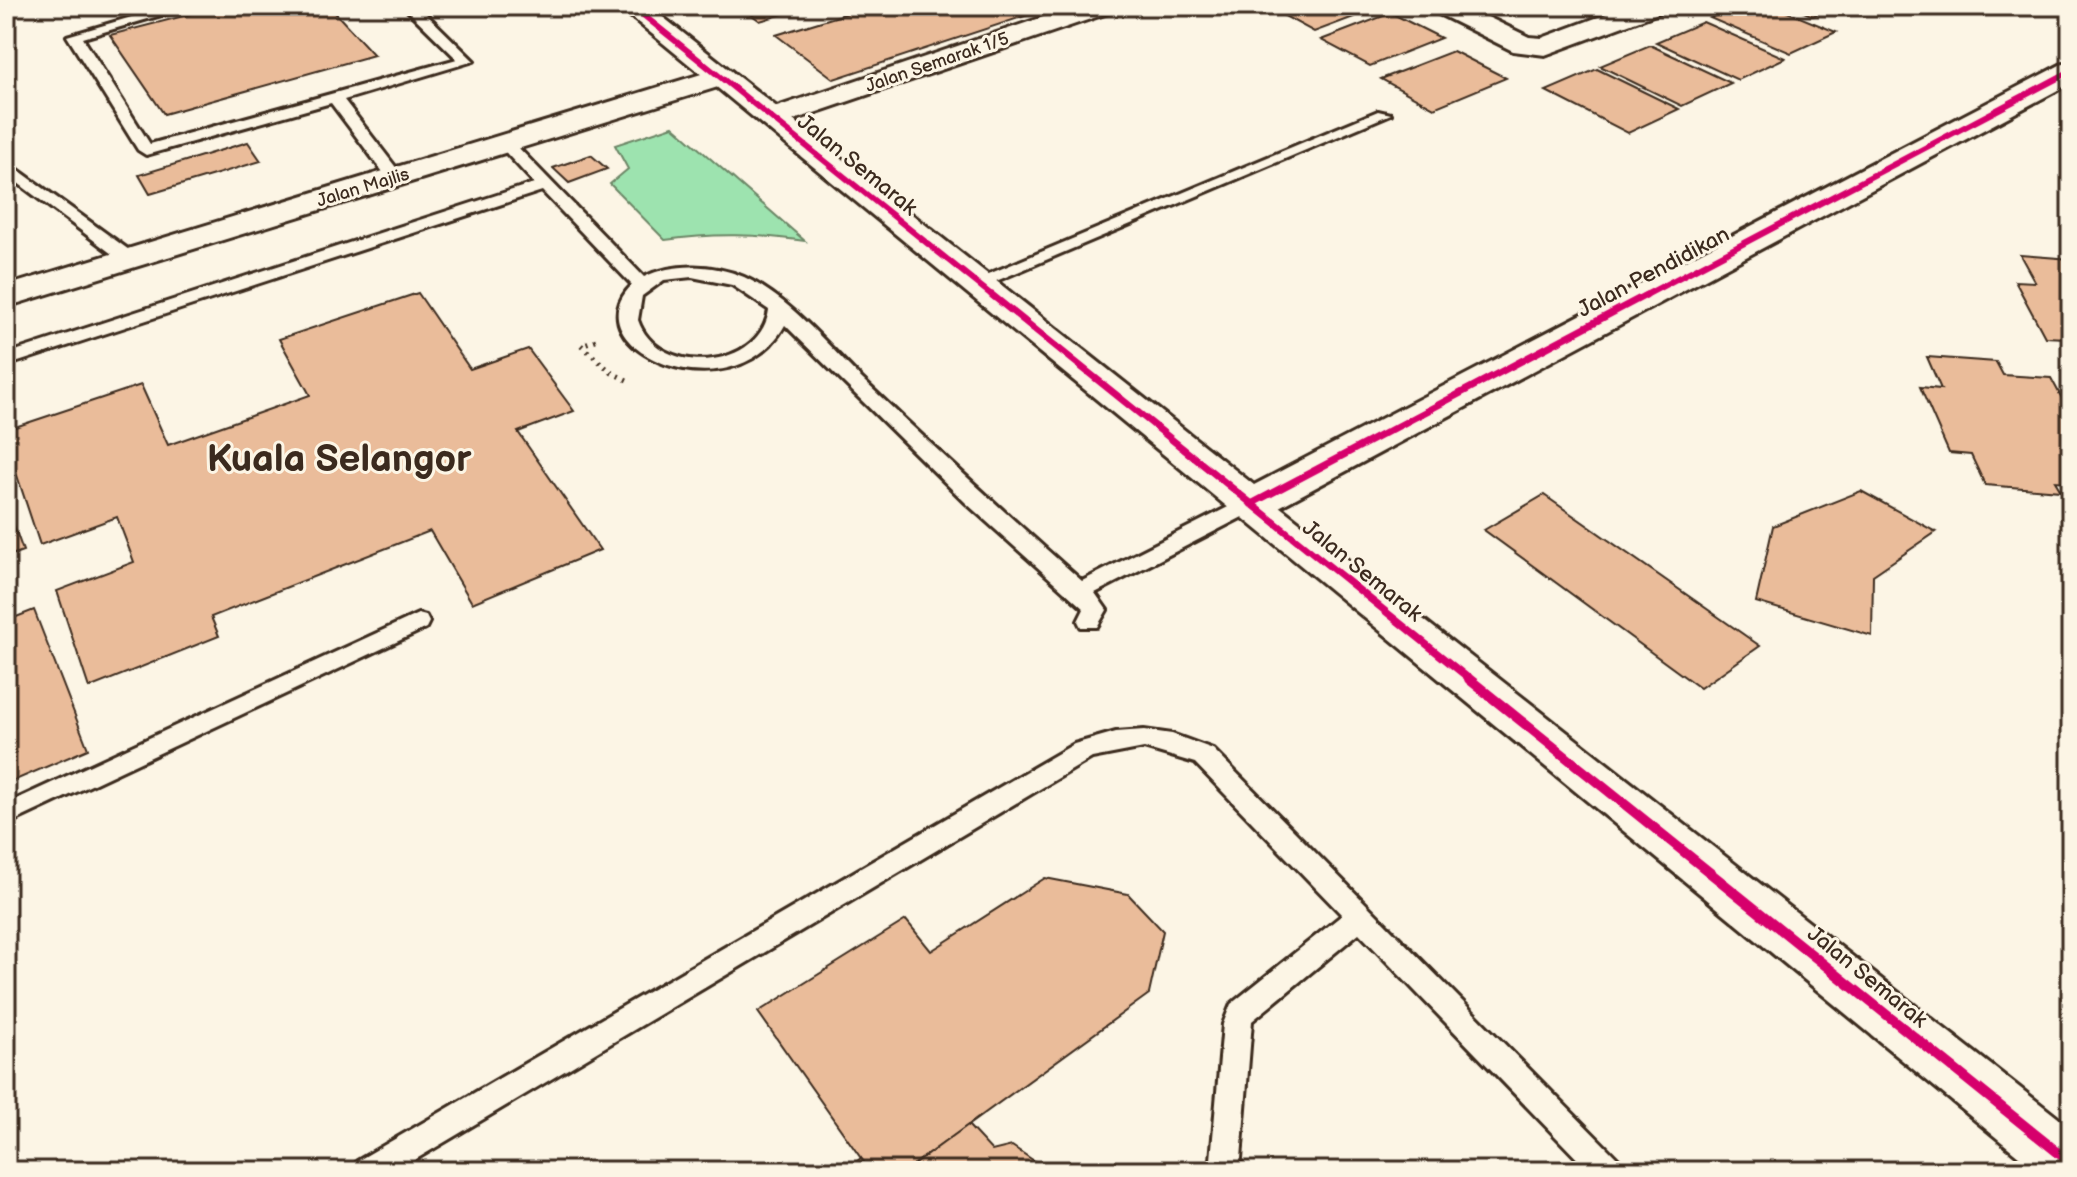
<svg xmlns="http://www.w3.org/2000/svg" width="2077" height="1177" viewBox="0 0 2077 1177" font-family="'Balsamiq Sans',sans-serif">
  <rect width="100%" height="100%" fill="#fcf5e5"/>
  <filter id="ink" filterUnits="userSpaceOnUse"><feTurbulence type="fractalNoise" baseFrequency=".0125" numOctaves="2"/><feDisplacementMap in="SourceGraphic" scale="16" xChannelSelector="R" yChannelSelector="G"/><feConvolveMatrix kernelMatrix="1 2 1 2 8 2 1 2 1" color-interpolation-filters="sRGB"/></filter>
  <g filter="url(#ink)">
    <path fill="#9de3af" stroke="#6c8666" stroke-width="2" d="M673 126 805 241C756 234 714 233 665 240L610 184 628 169 615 145Z"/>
    <g fill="#eabc9a" stroke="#3b2a1e" stroke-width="2">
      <polygon points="222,6 329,6 374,55 164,114 110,35"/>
      <polygon points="740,6 810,6 760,21"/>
      <polygon points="871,6 1055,6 834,79 776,35"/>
      <polygon points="1272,6 1383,6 1314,32 1268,7"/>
      <polygon points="1736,6 1773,6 1836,32 1791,53 1710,18"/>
      <polygon points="1790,6 1834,6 1813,16"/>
      <polygon points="1391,13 1441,38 1370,66 1321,40"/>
      <polygon points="1703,22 1785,58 1738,80 1656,42"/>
      <polygon points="1650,45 1731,83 1682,106 1600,66"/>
      <polygon points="1453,51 1506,78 1434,108 1381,79"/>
      <polygon points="1597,69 1679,109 1628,133 1546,91"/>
      <polygon points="248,142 261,161 150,194 139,175"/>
      <polygon points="591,155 607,169 569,183 553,168"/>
      <polygon points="2020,255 2071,259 2071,347 2066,338 2045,337 2015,281 2035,282"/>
      <polygon points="418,293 470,369 528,349 574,411 518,432 600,550 472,603 430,531 211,617 219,636 89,688 57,591 134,562 117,517 40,545 6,442 6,430 141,385 168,445 310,395 279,339"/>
      <polygon points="1927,357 1996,362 2003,375 2051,378 2071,415 2071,482 2055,481 2061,491 1985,485 1971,455 1949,453 1920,387 1941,389"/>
      <polygon points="1861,491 1936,532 1873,575 1872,636 1756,602 1773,526"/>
      <polygon points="1544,495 1760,646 1700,688 1484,530"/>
      <polygon points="6,503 23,551 6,557"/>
      <polygon points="34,610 88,749 6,784 6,621"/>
      <polygon points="1045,878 1128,894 1163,931 1149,994 905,1171 870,1171 758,1012 906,920 931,951"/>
      <polygon points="968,1125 992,1151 1012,1146 1049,1171 905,1171"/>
      <polygon points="861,1158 870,1171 845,1171"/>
    </g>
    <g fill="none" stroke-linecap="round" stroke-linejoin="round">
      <defs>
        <g id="lane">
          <polygon points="169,6 192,6 83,38 150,144 457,59 403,6 418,6 474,61 344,100 401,174 401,180 389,180 331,103 146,155 138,150 67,36"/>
          <polygon points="1378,111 1391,114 982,287 970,287 967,283"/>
          <path d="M505 138 511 140 644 277C674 262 714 264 744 277 790 298 827 345 863 380 935 448 1007 515 1082 581L1244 499H1258L1261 504 1258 509 1095 593 1107 610 1097 627H1081L1078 621 1084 609 966 503 785 325C731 420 569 347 632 285L542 191 6 366V354L534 183 497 143ZM692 277 732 285 769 310C760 371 658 378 638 320L642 296 664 280Z"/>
          <polygon points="6,161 136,255 136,263 124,263 6,174"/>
          <polygon points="418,614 426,616 429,622 426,628 6,825 6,804"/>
          <polygon points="1144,730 1172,734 1213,749 1620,1161 1624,1171 1589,1171 1359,933 1252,1021 1240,1171 1210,1171 1223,1024 1231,1004 1342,915 1195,763 1144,748 1092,758 396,1171 353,1171 357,1161 1074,744 1116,732"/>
        </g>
        <g id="street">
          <polygon points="1076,6 1115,6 1111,12 782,124 762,124 757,118 762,112"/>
          <polygon points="1431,6 1465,6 1529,37 1542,38 1628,6 1665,6 1661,12 1545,55 1513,51 1435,12"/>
          <polygon points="721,68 731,71 735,77 731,83 6,307 6,286"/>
          <polygon points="1251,491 1265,495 2071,1128 2071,1171 2037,1171 1237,513 1231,504 1237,495"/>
        </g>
        <polygon id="secondary" points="618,6 649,6 1254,485 2060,65 2071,62 2071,83 1266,514 1251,518 1236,514"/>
      </defs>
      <use href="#lane" stroke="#3b2a1e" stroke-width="6"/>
      <use href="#street" stroke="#3b2a1e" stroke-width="6"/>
      <use href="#secondary" stroke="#3b2a1e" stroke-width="6"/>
      <polyline stroke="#3b2a1e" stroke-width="5" stroke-dasharray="2 6" stroke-linecap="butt" points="596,340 581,345 612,373 627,380"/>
      <use href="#lane" fill="#fcf5e5" fill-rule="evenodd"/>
      <use href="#street" fill="#fcf5e5" fill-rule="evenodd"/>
      <use href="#secondary" fill="#fcf5e5" fill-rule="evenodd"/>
      <defs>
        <g id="cycleway-far2">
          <polyline points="632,6 994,297"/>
          <polyline points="1642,297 2071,71"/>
        </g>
        <g id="cycleway-far1">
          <polyline points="992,295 1472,681"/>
          <polyline points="1251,504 1646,295"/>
        </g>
        <polyline id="cycleway" points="1469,679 2071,1163"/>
      </defs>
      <use href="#cycleway-far2" stroke="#fcf5e5" stroke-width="10"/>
      <use href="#cycleway-far1" stroke="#fcf5e5" stroke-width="12"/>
      <use href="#cycleway" stroke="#fcf5e5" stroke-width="15"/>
      <use href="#cycleway-far2" stroke="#d6006c" stroke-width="6"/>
      <use href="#cycleway-far1" stroke="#d6006c" stroke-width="7"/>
      <use href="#cycleway" stroke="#d6006c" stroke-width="10"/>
    </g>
  </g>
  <g text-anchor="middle" stroke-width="6" stroke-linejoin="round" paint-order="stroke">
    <g font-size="18" fill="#3b2a1e" stroke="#fcf5e5">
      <text transform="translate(937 62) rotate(-19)" y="6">Jalan Semarak 1/5</text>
      <text transform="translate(363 187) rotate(-17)" y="6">Jalan Majlis</text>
    </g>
    <g font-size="22" fill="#3b2a1e" stroke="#fcf5e5">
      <text transform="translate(858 164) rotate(39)" y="8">Jalan Semarak</text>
      <text transform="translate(1653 271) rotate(-28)" y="8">Jalan Pendidikan</text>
      <text transform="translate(1363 570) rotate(39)" y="8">Jalan Semarak</text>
      <text transform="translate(1868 976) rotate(39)" y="8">Jalan Semarak</text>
    </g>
    <g font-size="38" font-weight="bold" fill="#3b2a1e" stroke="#fcf5e5">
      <text x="339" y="471">Kuala Selangor</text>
    </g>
  </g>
  <rect width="2077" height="1177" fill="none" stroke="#fcf5e5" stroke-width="32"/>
  <rect x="16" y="16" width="2045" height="1145" fill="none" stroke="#3b2a1e" stroke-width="3" filter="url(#ink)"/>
</svg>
